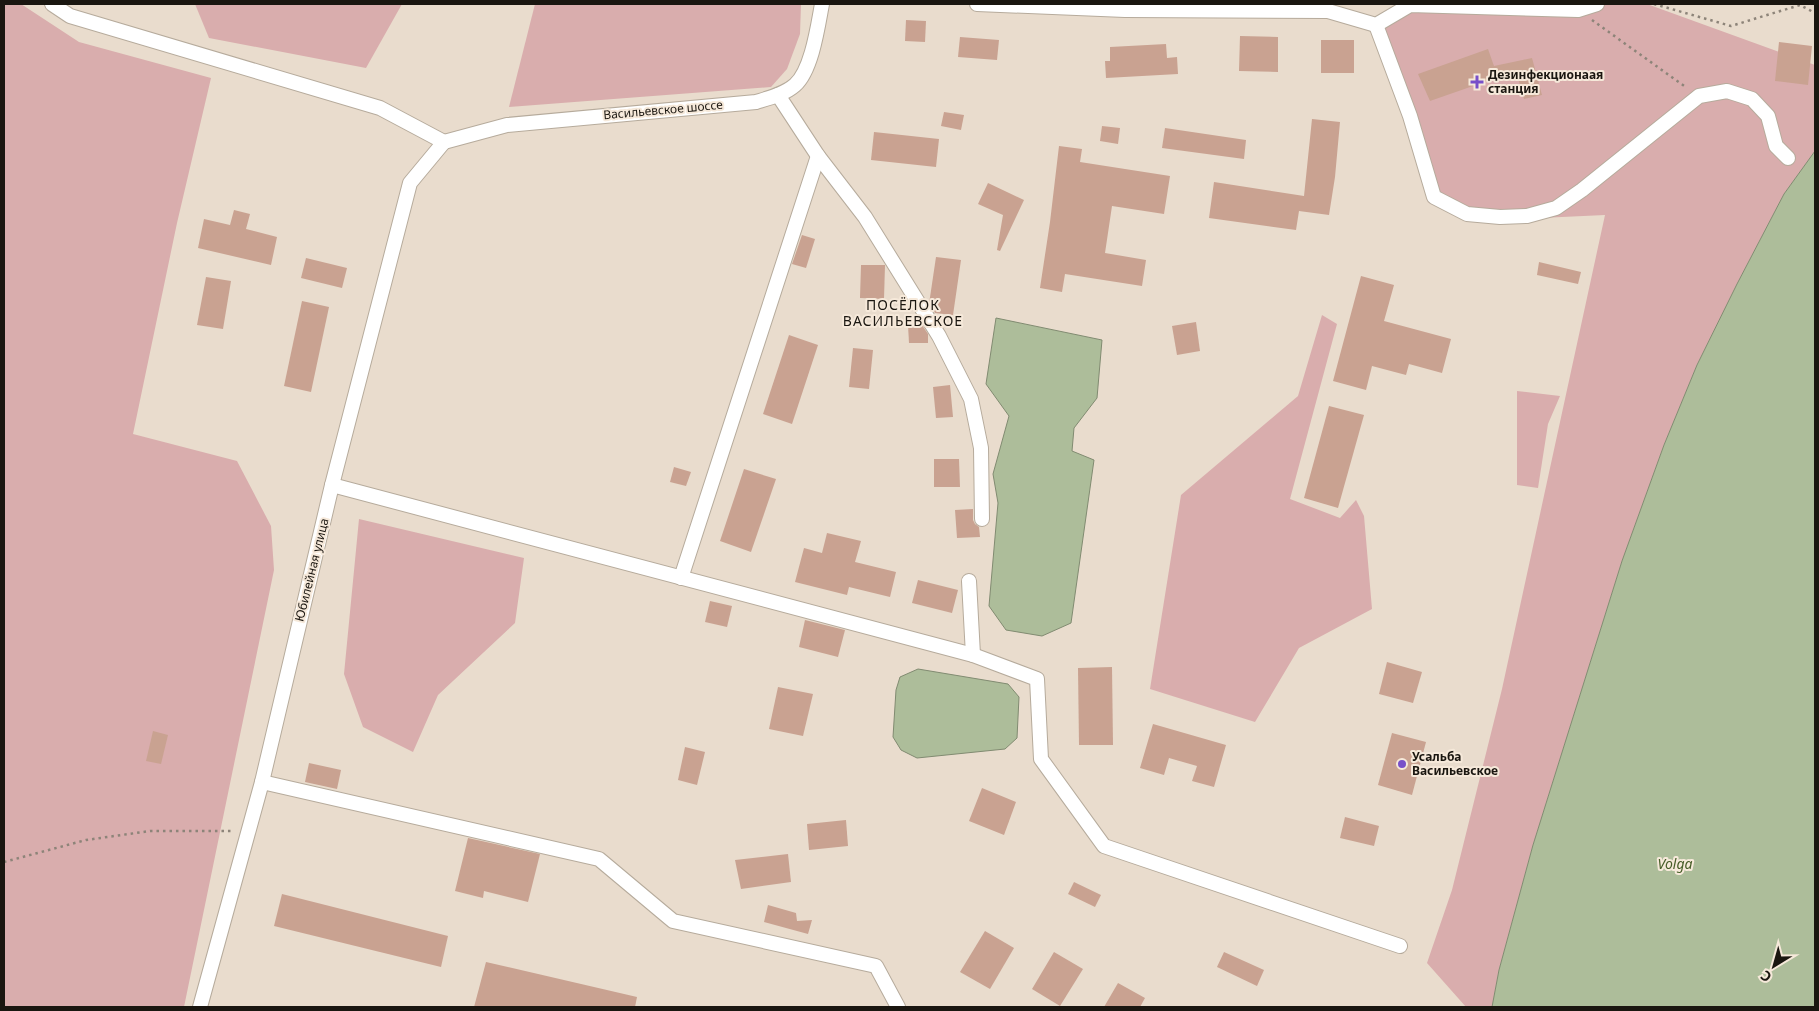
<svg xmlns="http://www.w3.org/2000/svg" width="1819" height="1011" viewBox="0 0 1819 1011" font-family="'Noto Sans',sans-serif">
  <rect width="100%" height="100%" fill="#e9dccd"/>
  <g fill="#d9adad">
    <polygon points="4,4 21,4 79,42 211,78 177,223 133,434 237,461 271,526 274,570 184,1007 4,1007"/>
    <polygon points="195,4 402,4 366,68 209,38"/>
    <polygon points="535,4 801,4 800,34 787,69 771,87 509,107"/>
    <polygon points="1647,4 1815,65 1815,151 1784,194 1737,284 1697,365 1664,445 1622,561 1533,845 1499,970 1492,1007 1466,1007 1427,963 1452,890 1502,689 1605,215 1471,221 1429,203 1376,25 1410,5"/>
    <polygon points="1322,315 1337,324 1290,499 1340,518 1356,500 1364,516 1372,609 1299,648 1255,722 1150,689 1181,495 1298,396"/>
    <polygon points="1517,391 1560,396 1548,424 1538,488 1517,485"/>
    <polygon points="359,519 524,558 515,623 438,695 413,752 363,727 344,674"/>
  </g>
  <g fill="#adbd9a" stroke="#818b71">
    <polygon points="1815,151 1815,1007 1492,1007 1499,970 1533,845 1622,561 1664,445 1697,365 1737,284 1784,194"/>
    <polygon points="996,318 1102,340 1097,398 1074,428 1072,451 1094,460 1071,623 1042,636 1006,630 989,606 998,503 993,474 1009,416 986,384"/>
    <polygon points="918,669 1008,684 1019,697 1017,738 1005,749 917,758 901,750 893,737 896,690 900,677"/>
  </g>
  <g fill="#c9a291">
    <polygon points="906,20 926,21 925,42 905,41"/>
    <polygon points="1240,36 1278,37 1278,72 1239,71"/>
    <polygon points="960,37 999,40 997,60 958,57"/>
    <rect x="1321" y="40" width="33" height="33"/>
    <polygon points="1779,42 1812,46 1808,85 1775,81"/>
    <polygon points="1166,44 1167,58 1177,57 1178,74 1106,78 1105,61 1110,61 1110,47"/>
    <polygon points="1488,49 1494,66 1532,58 1542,95 1524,99 1516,71 1430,101 1418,74"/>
    <polygon points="944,112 964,115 961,130 941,126"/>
    <polygon points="1312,119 1340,122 1335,177 1329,215 1299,211 1296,230 1209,218 1214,182 1304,196"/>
    <polygon points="1102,126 1120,128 1118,144 1100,141"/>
    <polygon points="1165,128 1246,140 1244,159 1162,148"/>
    <polygon points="874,132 939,139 936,167 871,160"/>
    <polygon points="1059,146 1082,149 1080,162 1170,176 1164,214 1112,206 1105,253 1146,260 1142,286 1065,274 1062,292 1040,288 1050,222"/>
    <polygon points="988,183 1024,200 1000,251 997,250 1003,215 978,204"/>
    <polygon points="234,210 250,214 246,229 277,237 271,265 198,248 204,219 230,225"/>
    <polygon points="802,235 815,239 806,268 792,264"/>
    <polygon points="936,257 961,260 953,315 935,313 929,304"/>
    <polygon points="306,258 347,268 342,288 301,278"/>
    <polygon points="1539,262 1581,272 1578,284 1537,275"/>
    <polygon points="861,265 885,265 884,299 860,298"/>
    <polygon points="1361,276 1394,285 1384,321 1451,339 1442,373 1409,364 1406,375 1372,366 1366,390 1333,381"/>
    <polygon points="206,277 231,281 223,329 197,325"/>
    <polygon points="302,301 329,307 311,392 284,386"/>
    <polygon points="1196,322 1200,351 1177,355 1172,326"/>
    <polygon points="908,325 922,325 928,334 928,343 909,343"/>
    <polygon points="789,335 818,345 792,424 763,414"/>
    <polygon points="853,348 873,350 869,389 849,387"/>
    <polygon points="950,385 953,417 936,418 933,387"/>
    <polygon points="1329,406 1364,415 1338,508 1304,498"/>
    <polygon points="934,459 959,459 960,487 934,487"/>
    <polygon points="674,467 691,472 686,486 670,482"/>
    <polygon points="744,469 776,479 751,552 720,541"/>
    <polygon points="973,509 973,520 975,524 979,527 980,537 957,538 955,510"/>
    <polygon points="827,533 861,541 855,562 896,572 890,597 849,587 847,595 795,582 804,548 822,553"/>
    <polygon points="918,580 958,590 952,613 912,603"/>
    <polygon points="710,601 732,606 727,627 705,622"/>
    <polygon points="805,620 845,630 838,657 799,647"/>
    <polygon points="1387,662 1422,672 1413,703 1379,694"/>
    <polygon points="1112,667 1113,745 1079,745 1078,668"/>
    <polygon points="778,687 813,694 803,736 769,729"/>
    <polygon points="1153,724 1226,745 1214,787 1192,781 1197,766 1169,758 1164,775 1140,768"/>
    <polygon points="153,731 168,735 161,764 146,761"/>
    <polygon points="1392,733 1426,742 1412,795 1378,785"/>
    <polygon points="685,747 705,752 697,785 678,780"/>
    <polygon points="309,763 341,770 337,789 305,782"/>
    <polygon points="982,788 1016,802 1004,835 969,821"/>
    <polygon points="1345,817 1379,826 1374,846 1340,838"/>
    <polygon points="846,820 848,846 809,850 807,824"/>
    <polygon points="468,838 540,854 528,902 484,891 483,898 455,891"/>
    <polygon points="788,854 791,882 741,889 735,860"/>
    <polygon points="1074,882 1101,895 1095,907 1068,894"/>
    <polygon points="282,894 448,936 441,967 274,926"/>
    <polygon points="768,905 796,913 797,921 812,920 808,934 764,922"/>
    <polygon points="985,931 1014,948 990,989 960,972"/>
    <polygon points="1054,952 1083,969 1060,1006 1032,989"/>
    <polygon points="1224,952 1264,970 1257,986 1217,967"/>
    <polygon points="486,962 637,997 635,1007 474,1007"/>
    <polygon points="1118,983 1145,998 1140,1007 1104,1007"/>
  </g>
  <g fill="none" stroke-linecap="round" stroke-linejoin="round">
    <defs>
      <g id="minor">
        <polyline points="52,4 70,16 380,108 444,142"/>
        <polyline points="977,4 1125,10 1328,11 1376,25 1410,5 1578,10 1597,4"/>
        <polyline points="1376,25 1410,116 1434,197 1467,214 1500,217 1527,216 1556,208 1582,190 1699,96 1727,91 1752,99 1768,116 1776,146 1788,158"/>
        <polyline points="778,95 818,156 865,217 939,336 971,399 981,448 982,519"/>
        <path d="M444 142 507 125 756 102C769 98 785 94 795 85 812 70 818 25 822 4"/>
        <polyline points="332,485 973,655 1037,679 1041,759 1104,846 1400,946"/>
        <polyline points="681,578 818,156"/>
        <polyline points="969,581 973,655"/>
        <polyline points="262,782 599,859 673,921 876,966 898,1007"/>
        <polyline points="200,1007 262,782 332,485 410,183 444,142"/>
      </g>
    </defs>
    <use href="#minor" stroke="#b6ab9c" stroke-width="16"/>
    <g stroke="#8d8479" stroke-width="2.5" stroke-dasharray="2.5 4" stroke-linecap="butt">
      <polyline points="1654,4 1731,26 1800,5 1815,13"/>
      <polyline points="1592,20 1687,88"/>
      <polyline points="4,862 86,840 150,831 234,831"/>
    </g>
    <use href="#minor" stroke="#fff" stroke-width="14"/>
  </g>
  <g fill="#7850c9" stroke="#f6e9da" stroke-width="2">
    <path d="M1474.5 74.5h5v5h5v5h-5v5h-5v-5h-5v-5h5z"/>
    <circle cx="1402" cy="764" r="5"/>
  </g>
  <g text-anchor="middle" stroke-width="4" stroke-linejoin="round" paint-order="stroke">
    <g font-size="12" font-weight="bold" fill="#1a1610" stroke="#f6e9da" text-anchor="start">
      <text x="1488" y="79">Дезинфекционаая<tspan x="1488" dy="14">станция</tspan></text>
      <text x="1412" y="761">Усальба<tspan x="1412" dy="14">Васильевское</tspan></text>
    </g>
    <g font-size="12" fill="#1a1610" stroke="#f6e9da">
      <text transform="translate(663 110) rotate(-5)" y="4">Васильевское шоссе</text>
      <text transform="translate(312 570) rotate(-76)" y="4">Юбилейная улица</text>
    </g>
    <g font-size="14" letter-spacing="1" fill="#1a1610" stroke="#f6e9da">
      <text x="903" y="310">ПОСЁЛОК<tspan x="903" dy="16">ВАСИЛЬЕВСКОЕ</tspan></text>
    </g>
    <g font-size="14" font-style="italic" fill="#475d28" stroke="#f6e9da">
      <text x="1675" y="869">Volga</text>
    </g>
  </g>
  <rect width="1819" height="1011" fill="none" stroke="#1a1610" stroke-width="10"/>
  <g transform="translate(1774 966) rotate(217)" stroke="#f6e9da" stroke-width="4" paint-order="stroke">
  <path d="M0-4L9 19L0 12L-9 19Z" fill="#1a1610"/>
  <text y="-8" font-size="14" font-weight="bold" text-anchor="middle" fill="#1a1610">С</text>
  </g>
</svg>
